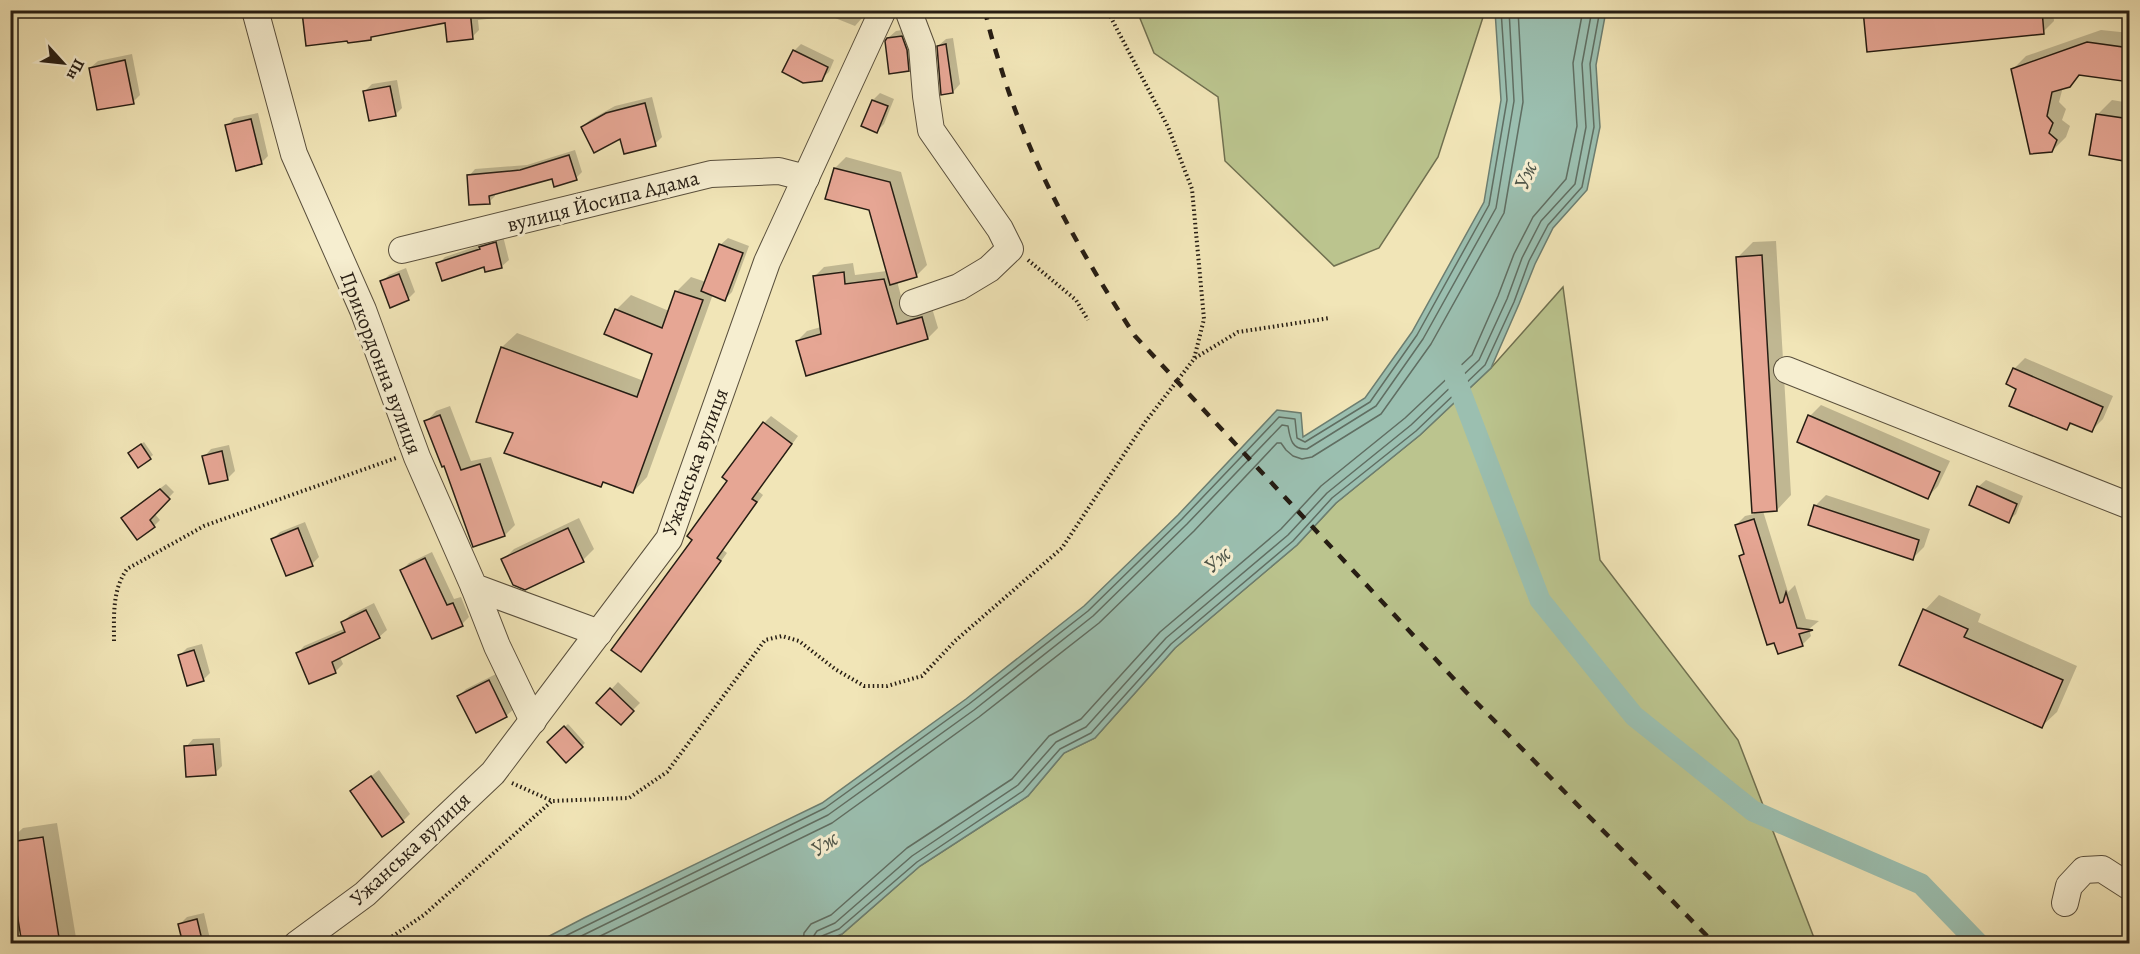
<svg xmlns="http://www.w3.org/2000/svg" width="2140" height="954" viewBox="0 0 2140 954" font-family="Alegreya,serif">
  <rect width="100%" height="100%" fill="#f1e5b7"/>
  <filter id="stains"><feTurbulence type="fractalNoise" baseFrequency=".00333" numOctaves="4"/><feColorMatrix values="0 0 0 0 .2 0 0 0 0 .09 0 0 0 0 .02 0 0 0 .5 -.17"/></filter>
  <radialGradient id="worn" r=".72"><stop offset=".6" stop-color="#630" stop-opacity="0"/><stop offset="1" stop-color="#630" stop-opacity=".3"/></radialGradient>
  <g fill="#bbc48e" stroke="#707050" stroke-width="1.5">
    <polygon points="1137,11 1485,11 1438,157 1379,248 1334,266 1225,161 1218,97 1154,53"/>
    <polygon points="1563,287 1600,560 1738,740 1816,943 818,944 842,934 920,866 1028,796 1064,753 1095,738 1175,648 1297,545 1336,503 1420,435 1491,368"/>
  </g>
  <polygon fill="#9bbfb0" stroke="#6c7e71" stroke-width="1.5" points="1495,11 1606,11 1596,65 1600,127 1587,190 1553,228 1535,264 1519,304 1491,368 1420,435 1336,503 1297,545 1175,648 1095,738 1064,753 1028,796 920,866 842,934 818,944 536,943 584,918 822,803 966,699 1084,606 1178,515 1277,410 1301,413 1303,437 1365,398 1412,332 1484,202 1501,100"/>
  <g fill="#0003">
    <polygon points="305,10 583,10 561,14 560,11 478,20 479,30 472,37 446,21 374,34 371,38 304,12"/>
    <polygon points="826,10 865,10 862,18 855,26 825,14"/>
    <polygon points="925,10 949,10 946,13 927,14"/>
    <polygon points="1864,10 2053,10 2054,21 2043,32"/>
    <polygon points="909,29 916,63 908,70 888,38 896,31"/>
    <polygon points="2101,30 2130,33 2130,80 2081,74 2069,85 2063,87 2059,102 2066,109 2062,120 2070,126 2066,137 2052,151 2013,69 2026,56"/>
    <polygon points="953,38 960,84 953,92 938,46 946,39"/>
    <polygon points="801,44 834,60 829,72 821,79 794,51"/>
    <polygon points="132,54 140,95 133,102 90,68 98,61"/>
    <polygon points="397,80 402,108 395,115 365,91 372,84"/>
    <polygon points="880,93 894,99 884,124 877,131 873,100"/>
    <polygon points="652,97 662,137 655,144 582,127 590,120 615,106"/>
    <polygon points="2112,100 2130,103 2130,160 2091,154 2098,114"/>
    <polygon points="258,113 268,156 261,163 227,126 234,118"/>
    <polygon points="575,150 582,172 576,178 553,177 495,192 495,196 489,202 469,176 475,169 527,165"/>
    <polygon points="846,157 901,172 927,265 916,276 897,281 906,315 932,308 938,328 928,338 797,341 807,331 821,327 814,277 824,267 853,263 855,275 887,271 870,209 835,168"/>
    <polygon points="503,236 509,260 501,267 438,264 445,257 483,244 488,240"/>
    <polygon points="728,238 749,246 732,292 725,299 713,294 647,477 633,492 605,481 601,485 515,433 477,421 502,347 517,333 644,381 654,353 616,310 631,295 669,311 676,292 691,277 706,282 720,245"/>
    <polygon points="1776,241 1791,495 1777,510 1763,511 1788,592 1795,585 1806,619 1819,621 1809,629 1811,636 1802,645 1741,556 1745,552 1736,525 1745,516 1754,514 1738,257 1753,242"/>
    <polygon points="406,268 415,292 408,299 382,282 389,275"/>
    <polygon points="2025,358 2113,396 2103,419 2092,430 2073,422 2067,428 2018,388 2014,369"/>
    <polygon points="1821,405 1950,461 1938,486 1927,498 1799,441 1810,416"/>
    <polygon points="450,406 471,461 491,457 515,525 505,535 445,465 426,422 436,411"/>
    <polygon points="771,416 798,436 758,491 763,495 723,550 727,553 648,663 694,539 764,423"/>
    <polygon points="144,442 153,455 139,466 133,450"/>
    <polygon points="229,445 235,471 228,478 210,483 204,457 211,449"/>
    <polygon points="1986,480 2023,496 2016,514 2008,521 1978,487"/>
    <polygon points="166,484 174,492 154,513 160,520 154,526 129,512"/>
    <polygon points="1826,495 1930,529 1924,547 1913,558 1815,506"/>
    <polygon points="579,518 594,549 583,560 503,560 514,549"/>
    <polygon points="305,522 319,557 312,564 273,539 280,532"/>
    <polygon points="432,552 454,599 461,597 469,617 462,624 402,570 409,563"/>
    <polygon points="1939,595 1981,614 1978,622 2077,666 2057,712 2042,726 1925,610"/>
    <polygon points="374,603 387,630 379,637 340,657 343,664 336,671 310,682 297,654 304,646 346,628 343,622 350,615"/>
    <polygon points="202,644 210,673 203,680 180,655 187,648"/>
    <polygon points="496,674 514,709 506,716 476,731 459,696 466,689"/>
    <polygon points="618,682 640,703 620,723 599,703"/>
    <polygon points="568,724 585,743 567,761 549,742"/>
    <polygon points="220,738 222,766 215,773 186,747 193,739"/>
    <polygon points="379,770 410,814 403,821 352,791"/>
    <polygon points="57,823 77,944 24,944 10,860 10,840 23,828"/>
    <polygon points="204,913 210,939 206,944 184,944 180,924 187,917"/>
  </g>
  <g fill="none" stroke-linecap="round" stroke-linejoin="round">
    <g stroke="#606e62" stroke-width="1.5">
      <polyline points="549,944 825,808 969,704 1088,611 1182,519 1279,417 1295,419 1297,438 1305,442 1370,402 1417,335 1489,205 1507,100 1501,10"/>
      <path d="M565 944 828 815 974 710 1093 616 1187 524 1282 425 1288 426C1290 439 1292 450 1307 449L1376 406 1423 339 1496 208 1514 101 1509 10"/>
      <polyline points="584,944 832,823 979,717 1099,623 1194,531 1277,443 1281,443 1286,450 1293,456 1302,459 1312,457 1381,414 1431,344 1504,213 1523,102 1518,10"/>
      <polyline points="803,944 804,933 811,924 831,915 907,848 1012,779 1049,736 1081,719 1160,632 1281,529 1321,486 1405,418 1472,355 1498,296 1514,254 1533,217 1566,179 1577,126 1573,63 1583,10"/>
      <polyline points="812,944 813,937 817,931 835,923 912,856 1018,785 1056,742 1086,727 1166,638 1288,535 1327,493 1411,425 1479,360 1507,299 1522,258 1541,221 1575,184 1586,127 1582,64 1592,10"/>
      <polyline points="819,944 822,936 839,929 917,862 1023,791 1060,749 1091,733 1171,644 1293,541 1332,498 1416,431 1485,365 1514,302 1529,261 1548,225 1582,187 1594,127 1590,64 1600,10"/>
    </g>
    <polyline stroke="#9bbfb0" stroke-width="21" points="1452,369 1540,600 1634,716 1753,811 1921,884 1979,944"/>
  </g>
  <g fill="#e6a694" stroke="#261d13" stroke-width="1.5">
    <polygon points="311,10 330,10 331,13 345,10 470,10 473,39 447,42 445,23 371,37 371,40 348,43 347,41 306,46 302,12"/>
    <polygon points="1863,10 2042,10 2044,34 1867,52"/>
    <polygon points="902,36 907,50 909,71 889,74 885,41 887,38"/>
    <polygon points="2087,42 2130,48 2130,82 2079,75 2070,87 2052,92 2047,116 2053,123 2049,133 2057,140 2052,152 2030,154 2011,69"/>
    <polygon points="946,44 953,93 941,95 937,46"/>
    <polygon points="793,50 828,67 822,81 803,83 782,72"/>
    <polygon points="125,60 134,104 97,110 89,68"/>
    <polygon points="390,86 396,116 369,121 363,91"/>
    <polygon points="872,100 888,106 877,133 861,126"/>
    <polygon points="645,103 656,146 624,154 620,139 594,153 581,127 606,113"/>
    <polygon points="2096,114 2130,119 2130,162 2089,155"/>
    <polygon points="251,119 262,164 236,171 225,125"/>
    <polygon points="569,155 577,180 554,187 552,179 489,196 490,204 469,205 467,175 520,170"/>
    <polygon points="834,168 890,182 917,277 890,285 869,210 825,199"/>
    <polygon points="496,242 502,268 485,272 484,267 442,281 436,263 480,249 479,247"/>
    <polygon points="719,244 743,253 725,301 701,291"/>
    <polygon points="1762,255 1777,511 1752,513 1736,257"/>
    <polygon points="844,272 845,284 884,279 897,324 922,317 928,339 806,376 796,341 821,334 813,276"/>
    <polygon points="399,274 409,300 390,308 380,281"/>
    <polygon points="675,291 703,300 633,493 603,482 601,487 504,453 513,433 476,422 501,347 637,397 652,354 604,334 615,309 662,328"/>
    <polygon points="2013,368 2103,407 2092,432 2070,423 2067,430 2009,406 2016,389 2006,384"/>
    <polygon points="440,415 461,470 480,464 505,536 473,547 444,466 442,467 424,421"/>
    <polygon points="1808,415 1940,472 1928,499 1797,442"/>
    <polygon points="763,422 792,444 752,499 757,502 717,558 721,561 641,672 611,650 692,540 687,536 727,481 722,477"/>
    <polygon points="141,444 151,459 138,468 128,453"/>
    <polygon points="222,451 228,480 209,484 202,456"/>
    <polygon points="1977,486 2017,504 2009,523 1969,505"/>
    <polygon points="160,489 170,499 150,520 155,527 137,540 121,518"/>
    <polygon points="1814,505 1919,540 1913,560 1808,525"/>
    <polygon points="1754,519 1780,603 1783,602 1786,592 1797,628 1813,630 1799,634 1803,646 1778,654 1774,643 1767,645 1739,556 1744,554 1735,525"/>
    <polygon points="298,528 313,566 286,576 271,539"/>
    <polygon points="568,528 584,562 525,590 513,585 501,559"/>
    <polygon points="425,558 447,605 453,603 463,626 432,639 400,570"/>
    <polygon points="1923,609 1968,629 1964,637 2063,680 2042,728 1899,665"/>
    <polygon points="366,610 380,638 332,662 336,673 309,684 296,653 345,632 341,622"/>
    <polygon points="194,650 204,681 187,686 178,655"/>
    <polygon points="489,680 507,717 476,733 457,696"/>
    <polygon points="610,688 634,711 621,725 596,703"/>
    <polygon points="564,726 583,747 566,763 547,742"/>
    <polygon points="213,744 216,775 186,777 184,746"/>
    <polygon points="371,776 404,822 382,837 350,791"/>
    <polygon points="43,837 60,944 22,944 10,870 10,842"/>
    <polygon points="197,919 203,944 183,944 178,924"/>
  </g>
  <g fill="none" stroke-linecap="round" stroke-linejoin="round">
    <defs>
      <g id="minor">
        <polyline points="255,10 294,154 363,310 417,457 474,587 599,633"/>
        <polyline points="908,10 922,47 926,96 931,130 1000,229 1010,249 989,269 959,287 913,303"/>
        <polyline points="402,250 711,174 779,171 806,178"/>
        <polyline points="1787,370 2130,506"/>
        <polyline points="474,587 497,646 533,721"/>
        <polyline points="2065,903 2069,886 2084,870 2102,869 2130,887"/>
        <polyline points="297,944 365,894 493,773 669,539 767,262 883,10"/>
      </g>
    </defs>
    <use href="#minor" stroke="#594f3c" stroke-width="28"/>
    <g stroke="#261d13" stroke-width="4" stroke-dasharray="1.5 3" stroke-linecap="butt">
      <polyline points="1028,260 1076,300 1088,320"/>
      <polyline points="1195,358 1238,332 1330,318"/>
      <path d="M114 641C114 616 112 590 127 569L204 526 396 458"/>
      <polyline points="512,783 552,801 629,798 667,772 765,640 782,636 799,641 835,669 864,686 887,686 922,676 955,641 1062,548 1146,421 1194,359 1204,319 1192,189 1168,127 1107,10"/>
      <polyline points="381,944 424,915 552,801"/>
    </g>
    <use href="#minor" stroke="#f6eed0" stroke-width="26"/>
    <path stroke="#261d13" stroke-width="4.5" stroke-dasharray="10 10" stroke-linecap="butt" d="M985 10C989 30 995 49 1001 68 1030 164 1080 252 1135 336L1467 693 1715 944"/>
  </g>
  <g text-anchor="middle" stroke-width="6" stroke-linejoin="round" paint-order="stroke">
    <g font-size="21" fill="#261d13" stroke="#f6eed0">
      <text transform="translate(603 201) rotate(-14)" y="7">вулиця Йосипа Адама</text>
      <text transform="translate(381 363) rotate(69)" y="7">Прикордонна вулиця</text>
      <text transform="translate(695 462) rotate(-70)" y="7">Ужанська вулиця</text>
      <text transform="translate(410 849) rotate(-43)" y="7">Ужанська вулиця</text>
    </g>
    <g font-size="22" font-style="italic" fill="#4f564a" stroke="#f6eed0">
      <text transform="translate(1525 175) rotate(-67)" y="8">Уж</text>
      <text transform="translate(1217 559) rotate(-41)" y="8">Уж</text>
      <text transform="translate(824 843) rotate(-33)" y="8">Уж</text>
    </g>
  </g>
  <rect width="2140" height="954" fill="none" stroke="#f1e5b7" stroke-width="36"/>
  <rect x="12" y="12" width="2116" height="930" fill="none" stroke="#261d13" stroke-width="3"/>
  <rect x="18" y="18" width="2104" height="918" fill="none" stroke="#261d13" stroke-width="1.5"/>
  <g transform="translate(63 63) rotate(117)" stroke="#f6eed0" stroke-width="4.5" paint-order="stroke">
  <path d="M0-4.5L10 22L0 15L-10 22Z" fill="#261d13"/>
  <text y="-9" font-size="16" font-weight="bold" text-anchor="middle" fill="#261d13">Пн</text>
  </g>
  <rect width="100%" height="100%" filter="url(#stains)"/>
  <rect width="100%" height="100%" fill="url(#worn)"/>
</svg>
